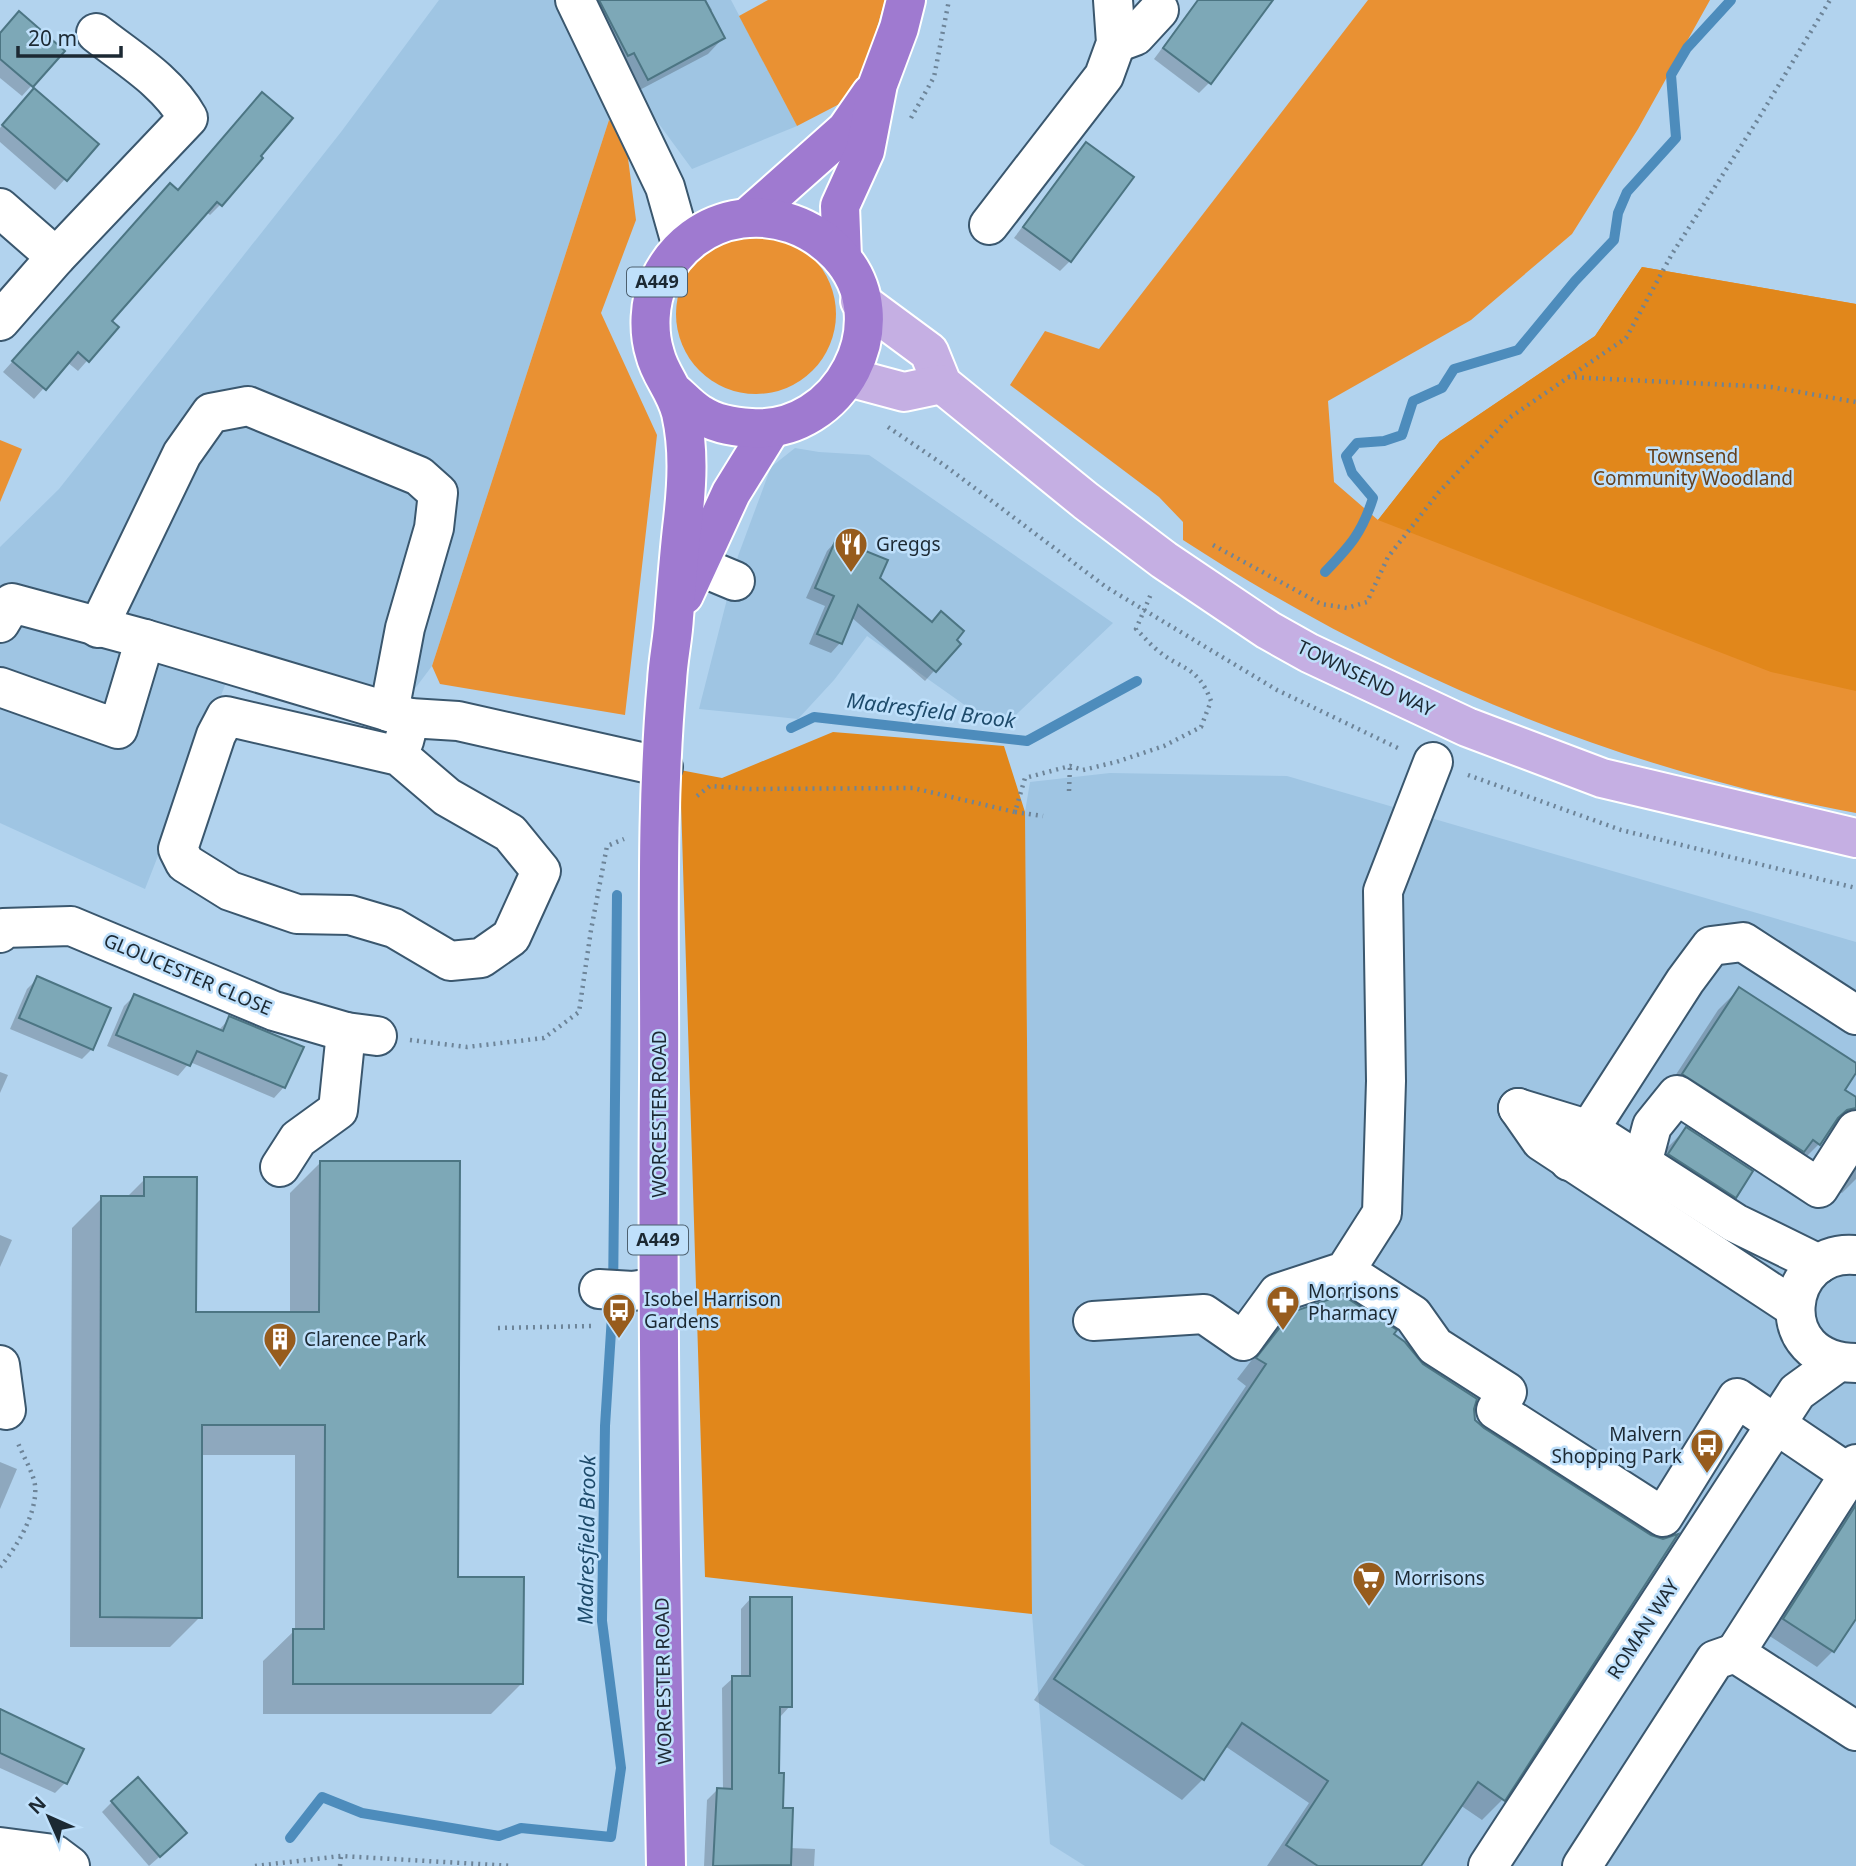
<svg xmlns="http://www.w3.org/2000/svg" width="1856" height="1866" viewBox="0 0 1856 1866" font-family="'Noto Sans',sans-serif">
  <rect width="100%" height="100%" fill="#b2d3ee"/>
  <g fill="#9fc5e3">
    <polygon points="439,0 731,0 797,126 692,169 648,109 609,120 432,666 383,731 231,670 145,889 0,823 0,547 59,489 341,132"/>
    <polygon points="795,448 819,452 869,455 1113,623 1000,730 867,636 834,680 798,719 699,709 738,556 771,467"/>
    <polygon points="1110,773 1287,776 1856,942 1856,1866 1085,1866 1050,1844 1032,1614 1025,812 1030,782"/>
  </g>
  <g fill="#e99133">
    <polygon points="768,0 885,0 868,59 851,98 797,126 739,16"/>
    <path d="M1368 0H1710L1638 129 1572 234 1471 320 1328 401 1334 482 1378 520 1440 441 1595 336 1642 267 1856 304V813C1616 769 1387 673 1183 540V522L1159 497 1010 385 1045 331 1099 349Z"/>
    <polygon points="609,120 625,135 636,220 601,313 657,435 625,715 440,684 432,666"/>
    <circle cx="756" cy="314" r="80"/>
    <polygon points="0,440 22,449 0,502"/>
  </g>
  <g fill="#e1871b">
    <polygon points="1642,267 1856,304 1856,691 1771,672 1378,520 1440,441 1595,336"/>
    <polygon points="833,732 1004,746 1025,812 1032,1614 705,1577 680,770 722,778"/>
  </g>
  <g fill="#0003">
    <polygon points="574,0 706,0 712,10 709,12 723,38 708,54 632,94"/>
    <polygon points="1198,0 1271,0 1209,83 1199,93 1154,59"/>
    <polygon points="0,32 63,51 22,96 0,78"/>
    <polygon points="24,101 97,144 55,190 0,142 0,128"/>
    <polygon points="1086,144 1070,261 1060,271 1014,238 1076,155"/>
    <polygon points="259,156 261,158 220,205 210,215 206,212 110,321 117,327 78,371 67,362 34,399 3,372 160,196 177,192"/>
    <polygon points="836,541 878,579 958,644 925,681 851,617 840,643 831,653 809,644 825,606 806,598 827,551"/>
    <polygon points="37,979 92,1049 82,1059 10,1029 27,989"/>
    <polygon points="1739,989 1856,1065 1856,1070 1843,1090 1856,1099 1856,1146 1836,1129 1828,1130 1819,1144 1798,1165 1662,1096 1718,1010"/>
    <polygon points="134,996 218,1031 230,1018 284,1087 274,1098 190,1062 178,1076 107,1046 124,1006"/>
    <polygon points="0,1072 8,1075 0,1093"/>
    <polygon points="1686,1129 1734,1196 1714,1217 1648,1176 1665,1150"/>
    <polygon points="1856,1158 1856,1179 1842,1193 1837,1191"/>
    <polygon points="320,1163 456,1578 522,1683 491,1714 263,1714 263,1661 295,1630 295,1455 200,1455 200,1617 170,1647 70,1647 72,1228 102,1198 126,1198 145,1179 195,1314 290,1314 290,1193"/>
    <polygon points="0,1235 12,1240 0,1267"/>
    <polygon points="1292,1313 1392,1335 1422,1366 1472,1408 1503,1799 1482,1820 1460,1805 1419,1866 1267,1866 1309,1803 1225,1746 1203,1779 1182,1800 1034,1700 1246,1386 1237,1379 1271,1335"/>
    <polygon points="0,1462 17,1469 0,1509"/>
    <polygon points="1856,1502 1856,1616 1833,1651 1817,1667 1768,1635 1850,1508"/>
    <polygon points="751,1598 790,1706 780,1717 777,1775 781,1809 790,1848 815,1849 814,1866 704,1866 707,1800 717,1790 723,1790 722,1688 733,1678 741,1678 741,1609"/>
    <polygon points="0,1711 65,1783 55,1793 0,1768"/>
    <polygon points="112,1802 175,1843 149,1866 102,1812"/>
  </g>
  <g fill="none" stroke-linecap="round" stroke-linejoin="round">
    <g stroke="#4d8cbc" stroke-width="10">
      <path d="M1325 572C1350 546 1362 533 1373 498L1352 473 1346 456 1357 443 1384 441 1402 435 1413 401 1442 388 1454 369 1518 350 1575 281 1614 240 1618 213 1627 192 1676 138 1671 75 1687 48 1731 0"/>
      <polyline points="791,728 814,717 1027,741 1137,681"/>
      <polyline points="290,1838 322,1797 362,1813 499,1836 521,1828 611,1837 621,1768 602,1621 605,1426 613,1300 617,895"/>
    </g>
  </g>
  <g fill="#7da8b7" stroke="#4c7583" stroke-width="2">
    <polygon points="599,0 705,0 725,38 648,80 634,53 628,56"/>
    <polygon points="1198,0 1273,0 1211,84 1163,48"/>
    <polygon points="19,11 65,51 33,87 0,59 0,33"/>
    <polygon points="34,88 99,144 67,181 2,125"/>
    <polygon points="262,92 293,118 261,156 263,158 222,206 217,202 112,321 119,327 89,362 78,352 46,390 12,361 170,183 178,190"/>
    <polygon points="1086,142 1134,177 1071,262 1023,227"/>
    <polygon points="836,539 888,560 880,578 932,622 941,611 964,631 957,640 961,644 936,672 858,605 842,644 817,634 834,596 815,588"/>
    <polygon points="37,976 111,1008 93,1050 19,1018"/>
    <polygon points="1739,987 1856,1063 1856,1073 1845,1090 1856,1097 1856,1108 1847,1110 1838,1118 1820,1145 1813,1140 1804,1152 1682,1074"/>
    <polygon points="134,994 223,1031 229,1016 304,1047 285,1088 197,1051 190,1066 116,1035"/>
    <polygon points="1686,1127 1753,1171 1736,1198 1668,1154"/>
    <polygon points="320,1161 460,1161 458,1577 524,1577 523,1684 293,1684 293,1629 324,1629 325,1425 202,1425 202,1618 100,1617 101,1196 144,1196 144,1177 197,1177 196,1312 319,1312"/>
    <polygon points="1342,1295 1397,1330 1394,1334 1405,1342 1423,1364 1477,1399 1474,1409 1475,1420 1484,1428 1651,1535 1663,1539 1678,1534 1505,1801 1478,1782 1421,1866 1318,1866 1286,1845 1328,1781 1242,1723 1204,1780 1054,1679 1266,1364 1256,1358 1292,1312"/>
    <polygon points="1856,1505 1856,1619 1834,1652 1783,1619"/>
    <polygon points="750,1597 792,1597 792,1707 780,1707 779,1773 784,1773 783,1808 793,1808 791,1865 713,1866 717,1788 732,1789 732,1676 750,1676"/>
    <polygon points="0,1709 84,1749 67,1784 0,1753"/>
    <polygon points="138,1777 187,1833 160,1857 111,1801"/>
  </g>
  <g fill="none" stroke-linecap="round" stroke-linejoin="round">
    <defs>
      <g id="minor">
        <polyline points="575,0 665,187 682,247"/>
        <polyline points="1116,43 1135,36 1159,10"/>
        <polyline points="0,208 56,257"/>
        <polyline points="989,225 1104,76 1116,43 1113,0"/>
        <path d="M0 321 56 257 188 118C167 81 129 59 96 33"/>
        <polyline points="699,566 735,581"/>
        <polyline points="0,623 12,603 145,639 410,718"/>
        <polyline points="98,628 182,454 211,413 248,406 419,476 438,493 434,528 405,628 389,712"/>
        <polyline points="0,687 118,729 145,639"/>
        <polygon points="226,716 399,756 447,797 510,833 541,871 511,937 481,958 450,961 394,928 350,915 297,914 230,891 185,863 178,849 216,735"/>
        <polyline points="404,741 410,718 458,721 663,767"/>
        <polyline points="0,933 3,928 71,926 274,1011 346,1032 377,1036"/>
        <polyline points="1518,1108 1541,1141 1795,1308"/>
        <polyline points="1518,1108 1590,1130 1735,1223 1819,1264"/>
        <polyline points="1569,1161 1685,981 1711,946 1743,942 1856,1015"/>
        <polyline points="1642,1164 1652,1126 1677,1095 1819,1188 1856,1130"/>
        <polyline points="280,1167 298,1139 338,1110 346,1032"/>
        <path d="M1856 1255C1783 1248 1768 1362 1856 1363"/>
        <polyline points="1345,1271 1413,1315 1435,1346 1507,1392 1496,1410 1663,1517 1737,1398 1839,1467 1856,1471"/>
        <polyline points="599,1289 633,1291 658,1287"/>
        <polyline points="1093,1321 1204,1314 1243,1341 1278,1293 1345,1271 1382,1213 1386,1081 1383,891 1433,762"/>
        <polyline points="0,1365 6,1410"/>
        <polyline points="1735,1653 1856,1464"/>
        <polyline points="0,1847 54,1854 70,1866"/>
        <polyline points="1488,1866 1797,1392 1837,1363"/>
        <polyline points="1582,1866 1715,1660 1735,1653 1856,1731"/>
      </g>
      <g id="major">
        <polyline points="860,301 929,352 942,384 1086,501 1164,560 1268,630 1309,653 1467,727 1602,778 1856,838"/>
        <polyline points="848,377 904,392 942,384"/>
      </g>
      <g id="highway">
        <polyline points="748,217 846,130 871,94"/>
        <polyline points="842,258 840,206 865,151 878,84 899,28 906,0"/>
        <polyline points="684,595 731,493 770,430"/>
        <path d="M666 1866C661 1604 657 1342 659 1079 660 947 655 813 667 681 668 659 673 638 674 617 677 584 679 552 683 520 687 483 689 449 681 413 675 389 660 375 655 354 648 332 649 302 659 281 693 208 784 197 838 254 901 321 840 435 751 428 733 427 715 424 700 414 691 409 683 400 675 393"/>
      </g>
    </defs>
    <use href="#minor" stroke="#3a576e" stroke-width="42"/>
    <use href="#major" stroke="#fff" stroke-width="42"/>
    <use href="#highway" stroke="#fff" stroke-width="42"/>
    <g stroke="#6d8498" stroke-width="4.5" stroke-dasharray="2 5" stroke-linecap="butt">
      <polyline points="911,118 934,77 949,0"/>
      <polyline points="1568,377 1771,387 1856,402"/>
      <polyline points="888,427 944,465 1106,587 1277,690 1400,749"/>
      <polyline points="1213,545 1321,604 1347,608 1367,602 1388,557 1439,492 1509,418 1626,338 1672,254 1757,121 1830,0"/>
      <polyline points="1468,775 1621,830 1856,888"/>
      <polyline points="1069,791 1070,766"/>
      <path d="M697 796 710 786 751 789 913 788 1015 812 1025 778 1070 766 1083 770 1116 762 1164 746 1201 727 1211 701C1197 664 1181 671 1156 649 1149 643 1143 636 1136 629L1151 594"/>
      <polyline points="1015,812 1043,816"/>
      <polyline points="410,1040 467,1047 544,1038 579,1012 591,930 607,846 624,839"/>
      <polyline points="498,1328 592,1326"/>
      <path d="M0 1567C17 1547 38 1512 35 1485 33 1472 23 1456 18 1443"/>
      <polyline points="255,1866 341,1856 513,1866"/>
      <polyline points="340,1866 341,1856"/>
    </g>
    <use href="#minor" stroke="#fff" stroke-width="38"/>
    <use href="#major" stroke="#c5afe3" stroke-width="38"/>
    <use href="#highway" stroke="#9f7ad0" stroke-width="38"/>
  </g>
  <defs>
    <symbol id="restaurant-pin" viewBox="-11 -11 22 30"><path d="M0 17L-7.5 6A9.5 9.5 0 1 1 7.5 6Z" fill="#975c1d" stroke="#bfe0fb"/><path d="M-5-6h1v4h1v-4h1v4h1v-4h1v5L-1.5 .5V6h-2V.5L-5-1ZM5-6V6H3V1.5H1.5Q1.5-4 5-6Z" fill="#fff"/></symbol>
    <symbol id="pharmacy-pin" viewBox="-11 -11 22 30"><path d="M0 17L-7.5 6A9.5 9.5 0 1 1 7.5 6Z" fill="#975c1d" stroke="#bfe0fb"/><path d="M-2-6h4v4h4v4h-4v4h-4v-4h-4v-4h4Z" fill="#fff"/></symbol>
    <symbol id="bus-pin" viewBox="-11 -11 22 30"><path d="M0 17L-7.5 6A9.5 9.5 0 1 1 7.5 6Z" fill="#975c1d" stroke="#bfe0fb"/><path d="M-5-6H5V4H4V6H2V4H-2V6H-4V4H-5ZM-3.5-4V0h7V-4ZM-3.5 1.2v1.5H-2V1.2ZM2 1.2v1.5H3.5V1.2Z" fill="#fff"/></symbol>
    <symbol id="building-pin" viewBox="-11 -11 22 30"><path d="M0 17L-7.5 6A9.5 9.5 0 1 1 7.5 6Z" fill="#975c1d" stroke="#bfe0fb"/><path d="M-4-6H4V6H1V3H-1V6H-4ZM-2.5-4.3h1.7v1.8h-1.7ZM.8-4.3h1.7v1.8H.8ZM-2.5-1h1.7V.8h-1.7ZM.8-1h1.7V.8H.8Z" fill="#fff"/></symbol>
    <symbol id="supermarket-pin" viewBox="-11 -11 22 30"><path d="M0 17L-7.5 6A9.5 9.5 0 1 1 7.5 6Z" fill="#975c1d" stroke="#bfe0fb"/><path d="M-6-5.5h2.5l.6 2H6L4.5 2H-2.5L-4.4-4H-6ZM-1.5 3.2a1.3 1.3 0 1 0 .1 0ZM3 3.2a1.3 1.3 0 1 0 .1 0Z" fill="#fff"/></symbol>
  </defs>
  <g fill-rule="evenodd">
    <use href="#restaurant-pin" x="832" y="525" width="38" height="52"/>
    <use href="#pharmacy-pin" x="1264" y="1283" width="38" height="52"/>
    <use href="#bus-pin" x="600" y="1291" width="38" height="52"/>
    <use href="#building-pin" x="261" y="1320" width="38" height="52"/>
    <use href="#bus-pin" x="1688" y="1426" width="38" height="52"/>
    <use href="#supermarket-pin" x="1350" y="1559" width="38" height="52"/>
  </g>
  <g text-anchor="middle" stroke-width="5" stroke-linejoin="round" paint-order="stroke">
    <g fill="#bfe0fb" stroke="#4d606f" stroke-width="2">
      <rect x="627" y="267.5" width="60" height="29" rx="5"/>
      <rect x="628" y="1225.5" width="60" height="29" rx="5"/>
    </g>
    <g font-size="18" font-weight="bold" fill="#1c2933">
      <text x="657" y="288">A449</text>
      <text x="658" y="1246">A449</text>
    </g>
    <g font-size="19" fill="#66401b" stroke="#bfe0fb">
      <text x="1693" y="463">Townsend<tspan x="1693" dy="22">Community Woodland</tspan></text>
    </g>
    <g font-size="19" fill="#1c2933" stroke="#bfe0fb" text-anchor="start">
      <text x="876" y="551">Greggs</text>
      <text x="1308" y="1298">Morrisons<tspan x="1308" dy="22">Pharmacy</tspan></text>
      <text x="644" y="1306">Isobel Harrison<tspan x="644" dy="22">Gardens</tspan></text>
      <text x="304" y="1346">Clarence Park</text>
      <text x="1682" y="1441" text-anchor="end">Malvern<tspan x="1682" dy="22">Shopping Park</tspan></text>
      <text x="1394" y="1585">Morrisons</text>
    </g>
    <g font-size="19" fill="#1c2933" stroke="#bfe0fb">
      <text transform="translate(1366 678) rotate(26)" y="7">TOWNSEND WAY</text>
      <text transform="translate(188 974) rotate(23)" y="7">GLOUCESTER CLOSE</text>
      <text transform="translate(659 1114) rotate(-90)" y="7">WORCESTER ROAD</text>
      <text transform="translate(1643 1629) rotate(-57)" y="7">ROMAN WAY</text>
      <text transform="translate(663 1681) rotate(-91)" y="7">WORCESTER ROAD</text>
    </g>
    <g font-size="21" font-style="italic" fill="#1e4b6b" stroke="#bfe0fb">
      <text transform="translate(931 711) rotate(7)" y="7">Madresfield Brook</text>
      <text transform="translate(587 1540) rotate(-89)" y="7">Madresfield Brook</text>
    </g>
  </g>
  <g transform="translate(49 1817) rotate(315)" stroke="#bfe0fb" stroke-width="5" paint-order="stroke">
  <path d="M0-5L12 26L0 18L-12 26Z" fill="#1c2933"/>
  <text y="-10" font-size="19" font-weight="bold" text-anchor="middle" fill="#1c2933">N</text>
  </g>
  <path d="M18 46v10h103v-10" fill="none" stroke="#1c2933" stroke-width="3.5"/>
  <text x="28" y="46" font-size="21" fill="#1c2933" stroke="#bfe0fb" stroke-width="5" paint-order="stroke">20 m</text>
</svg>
